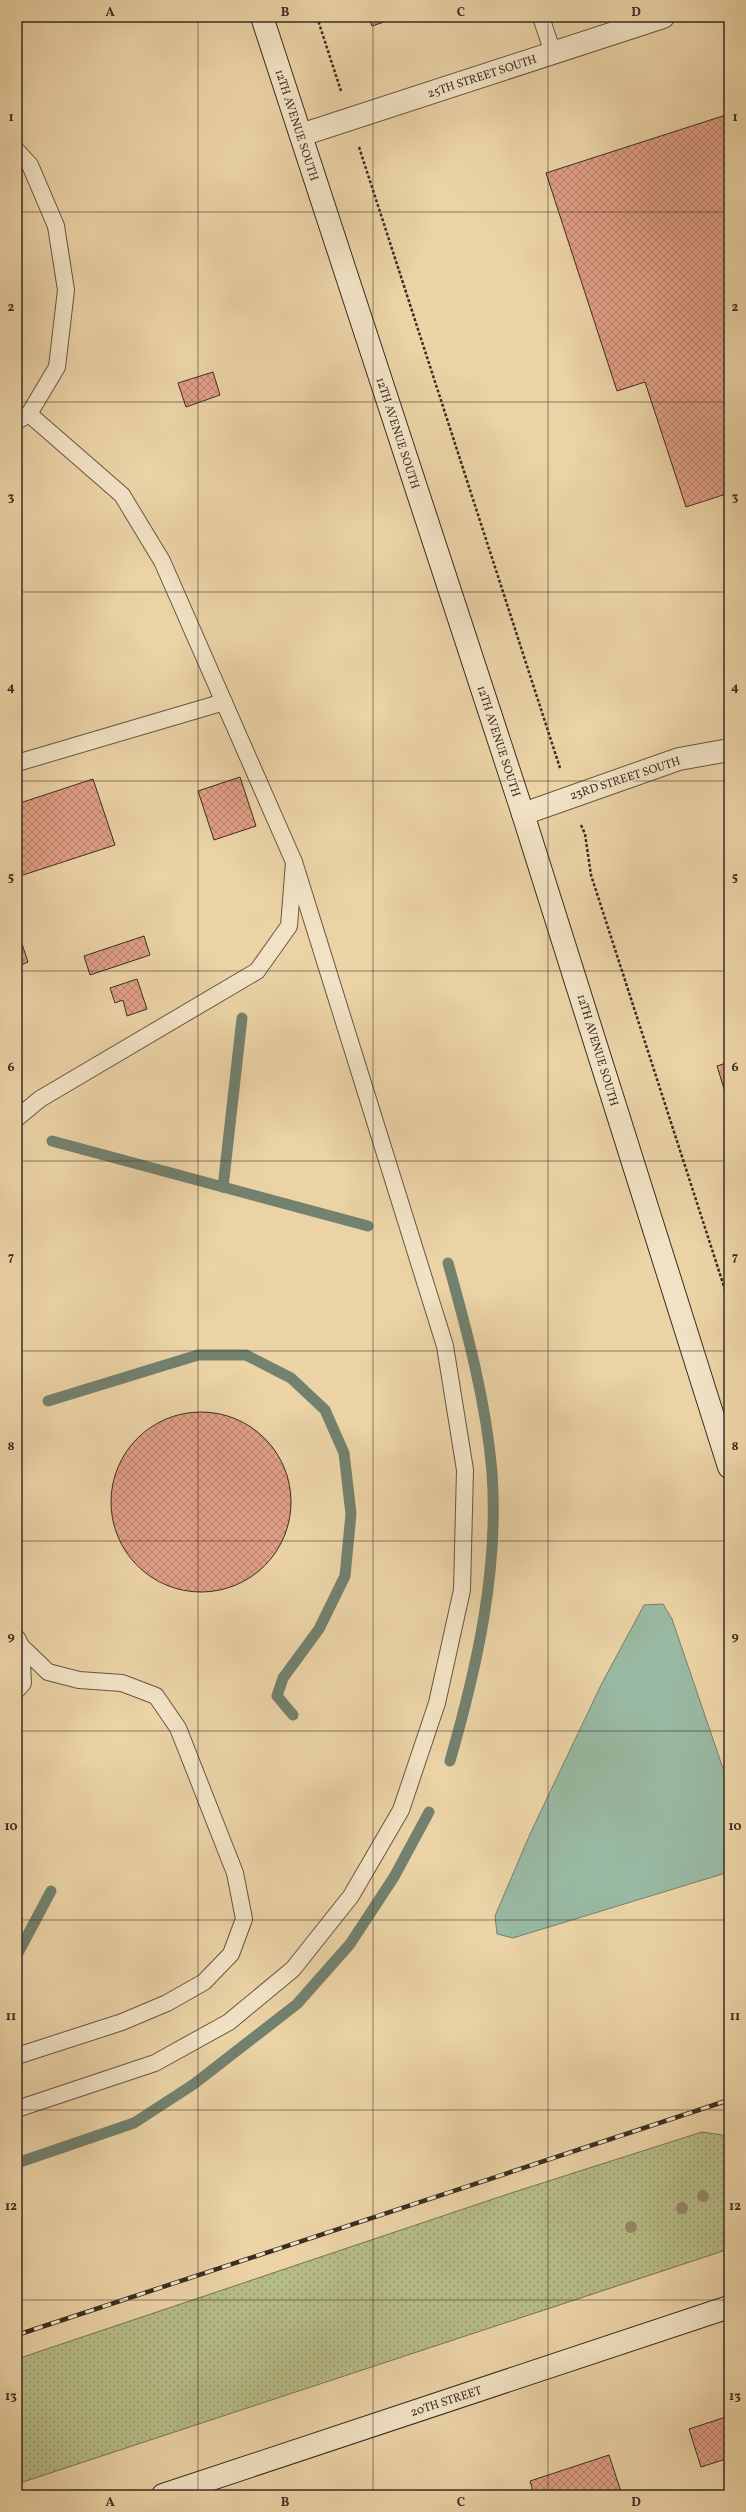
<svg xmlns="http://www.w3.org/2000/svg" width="746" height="2512" viewBox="0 0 746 2512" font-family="Vollkorn,serif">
  <defs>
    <pattern id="grass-dots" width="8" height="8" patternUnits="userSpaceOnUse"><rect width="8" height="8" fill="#b6bc87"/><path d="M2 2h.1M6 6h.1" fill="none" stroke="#95996e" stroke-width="1.8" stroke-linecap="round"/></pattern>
    <pattern id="building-cross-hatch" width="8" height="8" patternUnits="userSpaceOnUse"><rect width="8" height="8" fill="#e19f86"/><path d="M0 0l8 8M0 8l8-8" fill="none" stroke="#b7826d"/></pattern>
  </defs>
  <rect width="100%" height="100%" fill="#ebd3a6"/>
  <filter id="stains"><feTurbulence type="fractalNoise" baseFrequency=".005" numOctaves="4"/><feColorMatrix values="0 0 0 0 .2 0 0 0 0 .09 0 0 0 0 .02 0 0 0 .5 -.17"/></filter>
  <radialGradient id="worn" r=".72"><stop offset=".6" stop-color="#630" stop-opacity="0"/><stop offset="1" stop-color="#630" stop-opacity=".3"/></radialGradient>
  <polygon fill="url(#grass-dots)" stroke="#787455" points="702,2132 729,2136 729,2249 17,2484 17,2359 511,2193"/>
  <polygon fill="#99b9a2" stroke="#73816f" points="663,1604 672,1619 729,1786 729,1872 513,1938 497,1934 495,1916 530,1834 602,1683 644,1605"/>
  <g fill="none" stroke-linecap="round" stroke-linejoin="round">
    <g stroke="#73816f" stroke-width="11">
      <polyline points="52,1141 368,1226"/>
      <polyline points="223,1187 242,1018"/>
      <path d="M448 1263C467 1331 486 1401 492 1472 499 1570 477 1667 450 1761"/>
      <polyline points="48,1401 198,1355 246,1355 291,1378 325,1410 344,1453 351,1514 345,1576 319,1629 283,1678 277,1696 293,1715"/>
      <polyline points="17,1955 51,1891"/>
      <polyline points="17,2163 134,2123 194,2084 297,2004 350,1944 394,1877 429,1812"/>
    </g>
  </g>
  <g fill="url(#building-cross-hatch)" stroke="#3a2d23">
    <polygon points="369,17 399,17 372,26"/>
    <polygon points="729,114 729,493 686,507 645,382 617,391 546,173"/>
    <polygon points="213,372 220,395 186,407 178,383"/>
    <polygon points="240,777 256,826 214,840 198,791"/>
    <polygon points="93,779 115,845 17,877 17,804"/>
    <polygon points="144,936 150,955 90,975 84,956"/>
    <polygon points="21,941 28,962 18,966 17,942"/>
    <polygon points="137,979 147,1009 127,1016 123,1000 115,1003 110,988"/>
    <polygon points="729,1062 729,1105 717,1066"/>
    <circle cx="201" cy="1502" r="90"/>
    <polygon points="729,2416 729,2458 701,2467 689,2429"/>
    <polygon points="609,2455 622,2495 534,2495 530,2481"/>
  </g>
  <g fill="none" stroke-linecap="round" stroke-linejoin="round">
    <defs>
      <g id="lane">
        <polyline points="541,17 553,53"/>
        <polyline points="17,151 30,165 56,226 66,290 57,367 29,414 17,421"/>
        <polyline points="17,763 224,702"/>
        <polyline points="17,1118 40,1099 257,971 289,926 294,862 162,561 122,495 29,414"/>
        <polyline points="17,1638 21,1646 48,1672 79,1680 122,1683 156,1696 178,1728 235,1873 244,1919 231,1954 204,1982 167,2003 122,2022 17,2056"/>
        <polyline points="17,1690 23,1683 21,1646"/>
        <polyline points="17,2109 155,2063 229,2022 293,1969 351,1896 401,1810 437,1703 462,1590 465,1470 445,1346 294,862"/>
      </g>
      <g id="street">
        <polyline points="301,135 663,17"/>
        <polyline points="523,814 679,759 729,750"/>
      </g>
      <g id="secondary">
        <polyline points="262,17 523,814 729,1467"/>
        <polyline points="163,2495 729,2307"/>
      </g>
    </defs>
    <use href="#lane" stroke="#665644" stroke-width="18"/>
    <use href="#street" stroke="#665644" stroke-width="24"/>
    <use href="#secondary" stroke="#3a2d23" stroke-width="24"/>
    <g stroke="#3a2d23" stroke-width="2.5" stroke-dasharray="3 2" stroke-linecap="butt">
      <polyline points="317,17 341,91"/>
      <polyline points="359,147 560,768"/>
      <polyline points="581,825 585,834 591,875 729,1302"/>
    </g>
    <use href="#lane" stroke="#f2e2c5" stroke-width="16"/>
    <use href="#street" stroke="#f2e2c5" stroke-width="22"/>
    <use href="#secondary" stroke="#f2e2c5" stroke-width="22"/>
    <defs>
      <polyline id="rail" points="17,2335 729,2100"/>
    </defs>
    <use href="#rail" stroke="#3a2d23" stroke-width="4.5"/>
    <use href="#rail" stroke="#f2e2c5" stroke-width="3" stroke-dasharray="9" stroke-linecap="butt"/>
  </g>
  <g fill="#978869">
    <circle cx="703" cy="2196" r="6"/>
    <circle cx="682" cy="2208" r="6"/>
    <circle cx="631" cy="2227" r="6"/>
  </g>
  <path fill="none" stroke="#3a2d23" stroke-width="1" stroke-opacity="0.55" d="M198 17V2495M373 17V2495M548 17V2495M17 212H729M17 402H729M17 592H729M17 781H729M17 971H729M17 1161H729M17 1351H729M17 1541H729M17 1731H729M17 1920H729M17 2110H729M17 2300H729"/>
  <g text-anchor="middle" stroke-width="3" stroke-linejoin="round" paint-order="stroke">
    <g font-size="12" fill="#3a2d23" stroke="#f2e2c5">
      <text transform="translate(482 76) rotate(-18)" y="4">25TH STREET SOUTH</text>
      <text transform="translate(297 125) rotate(72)" y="4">12TH AVENUE SOUTH</text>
      <text transform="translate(398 433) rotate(72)" y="4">12TH AVENUE SOUTH</text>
      <text transform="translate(499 741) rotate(72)" y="4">12TH AVENUE SOUTH</text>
      <text transform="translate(625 778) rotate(-18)" y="4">23RD STREET SOUTH</text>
      <text transform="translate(598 1050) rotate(73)" y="4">12TH AVENUE SOUTH</text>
      <text transform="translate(446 2401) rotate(-18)" y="4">20TH STREET</text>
    </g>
  </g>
  <rect width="746" height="2512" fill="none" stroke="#ebd3a6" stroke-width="44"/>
  <rect x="22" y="22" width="702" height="2468" fill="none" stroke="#3a2d23" stroke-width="1.5"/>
  <g font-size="13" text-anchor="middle" font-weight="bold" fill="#3a2d23">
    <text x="110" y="16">A</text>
    <text x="285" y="16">B</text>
    <text x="461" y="16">C</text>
    <text x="636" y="16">D</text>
    <text x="11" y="121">1</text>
    <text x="735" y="121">1</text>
    <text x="11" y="311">2</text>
    <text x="735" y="311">2</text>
    <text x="11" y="501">3</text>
    <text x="735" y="501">3</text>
    <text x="11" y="691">4</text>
    <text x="735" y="691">4</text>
    <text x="11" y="881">5</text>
    <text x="735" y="881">5</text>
    <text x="11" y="1071">6</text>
    <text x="735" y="1071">6</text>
    <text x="11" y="1261">7</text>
    <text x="735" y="1261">7</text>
    <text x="11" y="1450">8</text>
    <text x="735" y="1450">8</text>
    <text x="11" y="1640">9</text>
    <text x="735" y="1640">9</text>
    <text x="11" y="1830">10</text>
    <text x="735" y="1830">10</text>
    <text x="11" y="2020">11</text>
    <text x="735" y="2020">11</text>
    <text x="11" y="2210">12</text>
    <text x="735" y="2210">12</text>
    <text x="11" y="2400">13</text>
    <text x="735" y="2400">13</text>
    <text x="110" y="2506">A</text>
    <text x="285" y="2506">B</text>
    <text x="461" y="2506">C</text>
    <text x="636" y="2506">D</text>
  </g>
  <rect width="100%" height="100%" filter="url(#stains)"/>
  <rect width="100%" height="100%" fill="url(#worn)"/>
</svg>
